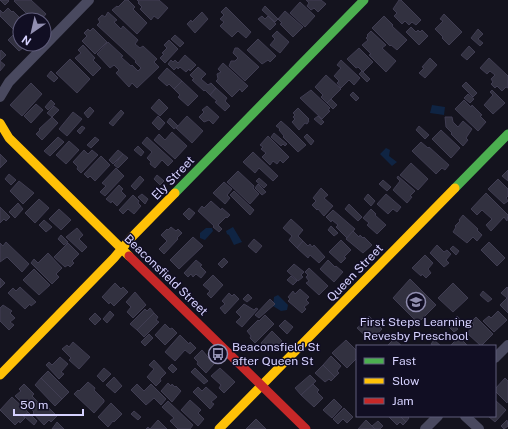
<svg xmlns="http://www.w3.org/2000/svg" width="508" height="429" viewBox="0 0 508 429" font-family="'Public Sans',sans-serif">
  <rect width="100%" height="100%" fill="#14131e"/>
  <g fill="#0f2443">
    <polygon points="432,105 445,107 444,115 430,113"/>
    <polygon points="386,148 390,150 389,156 397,162 392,166 380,154"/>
    <polygon points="233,227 242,242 234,245 229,235 227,234 226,231"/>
    <polygon points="206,228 212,228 213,231 205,240 200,238 200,233"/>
    <polygon points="278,295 288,305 287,310 281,311 273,306 274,297"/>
  </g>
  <g fill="#323140" stroke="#403d52">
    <polygon points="0,0 8,0 9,1 5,5"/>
    <polygon points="15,0 31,0 46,14 41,20 33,20 14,1"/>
    <polygon points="125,0 128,0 135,7 133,9 147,23 137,34 112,10 117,6 118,7"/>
    <polygon points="137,0 159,0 168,8 158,19 154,16 151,20 140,9 142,7 138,3 139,2"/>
    <polygon points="306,0 321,0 326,4 318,12 314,8 311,10 307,6 309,3"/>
    <polygon points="399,0 401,0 421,20 416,25 412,22 409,25 405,21 402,24 394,16 397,13 393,9"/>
    <polygon points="300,2 315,16 305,27 290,13"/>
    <polygon points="265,6 278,19 275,22 262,10"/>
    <polygon points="226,7 251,32 246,38 238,31 232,37 220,26 224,22 220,19 224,15 221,12"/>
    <polygon points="8,8 12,12 13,11 22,20 20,20 20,36 0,16 0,10 3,13"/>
    <polygon points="285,11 303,27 293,37 280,24 282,23 278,19"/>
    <polygon points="108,12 117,20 114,22 121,29 123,26 138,40 135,44 140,48 143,46 157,59 154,62 159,67 137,88 132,83 129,87 116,73 119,70 114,65 110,68 97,54 108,42 123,56 121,57 131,66 132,65 138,71 141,68 135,62 136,61 97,25 100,22 98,19 102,15 105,17"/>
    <polygon points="202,12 208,19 195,33 187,24 191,20 192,22"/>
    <polygon points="444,14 462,32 449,45 442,38 443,37 435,29 443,21 440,19"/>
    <polygon points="262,16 265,19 268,16 276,24 270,30 258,19"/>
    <polygon points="384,16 393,25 392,26 407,40 397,50 391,45 390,46 372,28"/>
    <polygon points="411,27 416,32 418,30 420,32 422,30 428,36 419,45 406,32"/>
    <polygon points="93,28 107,42 95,54 82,41 87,36 84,33 88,29 90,31"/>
    <polygon points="478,29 483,34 478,39 483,43 480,46 471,38"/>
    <polygon points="277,31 289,42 280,53 270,45 275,39 272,36"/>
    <polygon points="371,31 386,45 382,48 396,61 386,72 369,55 371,54 362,45 368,40 366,38 368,36 367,35"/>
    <polygon points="13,35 24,47 19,51 8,40"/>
    <polygon points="175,35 184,43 180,47 171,39"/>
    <polygon points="258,39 276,56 270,62 268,60 262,64 247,50"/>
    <polygon points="169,40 178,49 165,63 160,58 164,54 162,53 167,48 164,45"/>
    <polygon points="83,45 95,58 93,60 101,68 93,76 75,58 81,53 78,50"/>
    <polygon points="469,46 475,52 467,60 461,55"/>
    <polygon points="235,48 238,48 259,67 245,81 229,66 231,61 235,61 238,58 233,53"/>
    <polygon points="359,48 373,62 363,72 358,67 356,68 347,59"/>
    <polygon points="1,50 6,55 0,61 5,65 0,71 0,52"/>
    <polygon points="185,55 196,65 190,71 189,69 186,72 180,67 178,69 177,67 174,70 168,64 171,60 173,62 175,60 178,63"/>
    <polygon points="430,58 437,65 425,78 419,73 424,68 422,67"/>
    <polygon points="489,58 508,76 508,88 506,87 502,91 497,86 495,88 491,84 493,82 491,79 495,75 490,71 487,74 480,68"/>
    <polygon points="70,59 90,79 77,93 56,73"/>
    <polygon points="341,60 360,78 354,85 349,80 341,88 337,83 339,81 334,76 341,68 337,65"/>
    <polygon points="223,63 248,86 242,92 240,89 232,97 216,81 218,79 217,74 221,72 218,69"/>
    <polygon points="198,67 206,74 201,79 208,85 211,83 216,88 210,95 205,90 204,91 192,80 194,79 190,75"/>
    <polygon points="167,68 182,81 174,89 169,84 167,86 158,78"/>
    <polygon points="51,71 58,78 54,82 47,76"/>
    <polygon points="362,71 370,79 367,82 359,74"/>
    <polygon points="326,75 341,89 327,103 321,97 323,95 315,87"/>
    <polygon points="182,81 198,96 188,106 178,97 180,95 174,89"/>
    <polygon points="466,82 477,93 473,97 462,86"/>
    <polygon points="31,83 42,94 22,116 10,105"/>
    <polygon points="216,88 227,98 225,101 230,106 225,111 215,102 217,101 210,95"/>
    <polygon points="311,90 330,108 328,110 330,111 322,119 300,98"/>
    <polygon points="492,90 505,103 493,114 484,105 493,95 490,92"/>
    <polygon points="353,92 359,98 356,101 350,95"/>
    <polygon points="468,94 474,99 470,103 464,98"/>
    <polygon points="159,99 168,108 160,116 151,108"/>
    <polygon points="331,99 337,105 333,109 327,103"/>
    <polygon points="51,100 55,104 48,110 45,107"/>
    <polygon points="464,100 471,107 472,105 482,115 480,116 486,122 478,131 455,109"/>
    <polygon points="36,104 43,110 31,123 24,116"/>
    <polygon points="54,106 59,110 52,117 47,113"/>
    <polygon points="207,106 219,117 213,124 209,120 204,122 199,117 204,112 202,110"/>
    <polygon points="90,107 94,111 88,118 84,113"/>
    <polygon points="298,108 309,119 308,120 309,121 307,124 305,123 299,130 292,122 295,119 293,117 295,115 293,113"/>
    <polygon points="121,110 124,113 113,126 109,123"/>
    <polygon points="73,112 82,119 67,136 59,129"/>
    <polygon points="158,116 165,123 159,130 152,123"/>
    <polygon points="187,116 203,131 192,143 176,128"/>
    <polygon points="318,116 324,122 321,125 314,119"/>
    <polygon points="52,117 58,123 42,140 36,134 40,130 39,129"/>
    <polygon points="445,117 452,117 453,122 458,127 463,121 472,129 466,138 468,140 463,146 451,134 452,133 446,127"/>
    <polygon points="170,118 178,126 174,129 167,122"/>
    <polygon points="281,121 290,129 306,145 298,152 283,137 284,136 279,130 280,129 276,126"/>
    <polygon points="82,126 85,128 80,134 77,131"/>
    <polygon points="419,126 429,135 425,139 416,130"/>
    <polygon points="441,130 460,148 451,158 432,139"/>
    <polygon points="172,132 187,146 175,159 154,140 159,134 165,140"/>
    <polygon points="274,133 287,144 285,146 283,144 281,146 271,137"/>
    <polygon points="307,134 314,141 311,145 304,137"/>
    <polygon points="268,136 289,157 283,163 280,160 277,164 273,161 270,165 262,157 266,153 261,149 263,147 260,145"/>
    <polygon points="58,137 64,142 50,156 44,151"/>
    <polygon points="95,137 99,140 91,148 87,145"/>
    <polygon points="147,137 173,161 168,166 162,160 155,168 150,164 151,162 147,158 152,152 142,143"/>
    <polygon points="69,141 79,150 66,164 56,155"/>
    <polygon points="421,142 428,148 429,147 449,165 445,170 442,168 436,174 412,151"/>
    <polygon points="138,146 144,152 141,156 134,150"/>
    <polygon points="84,150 88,154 92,150 98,155 81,173 77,169 78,167 73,162"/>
    <polygon points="118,150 123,154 113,164 109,160"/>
    <polygon points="253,152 278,176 273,181 259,168 255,173 243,162"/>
    <polygon points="0,154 7,161 0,168"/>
    <polygon points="123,154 128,158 118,168 114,165"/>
    <polygon points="101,156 110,165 95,181 90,176 88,178 84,174"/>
    <polygon points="411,163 428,179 418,190 400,175"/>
    <polygon points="116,168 124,176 105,196 100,192 106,186 102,183"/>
    <polygon points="508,170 508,181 502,176"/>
    <polygon points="238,171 254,186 253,188 259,194 250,204 227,182"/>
    <polygon points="9,174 16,180 11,185 5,179"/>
    <polygon points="157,175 164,181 160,185 154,179"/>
    <polygon points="140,176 144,180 135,190 131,186"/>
    <polygon points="398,176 415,191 410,196 412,197 407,203 393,190 400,181 397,178"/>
    <polygon points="259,178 267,185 264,188 256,181"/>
    <polygon points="498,179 508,189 508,196 506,198 508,201 504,204 488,189"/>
    <polygon points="383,180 391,187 387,191 379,184"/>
    <polygon points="19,181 34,193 23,204 10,191"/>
    <polygon points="224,182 232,189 227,195 230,198 225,204 213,193"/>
    <polygon points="258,184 266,192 262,195 255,188"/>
    <polygon points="119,185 123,189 121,191 126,196 117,206 112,201 111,203 106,199"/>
    <polygon points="321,188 328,195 324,198 333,206 324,216 318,209 317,210 312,205 316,201 313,198"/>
    <polygon points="234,191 254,210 250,215 230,195"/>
    <polygon points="486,193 508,215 507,221 504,217 491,231 486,225 492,219 482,210 477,215 471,209"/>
    <polygon points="142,194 148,199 145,204 138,197"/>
    <polygon points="368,194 375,201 371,206 364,199"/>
    <polygon points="386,194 401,207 397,212 393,209 388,214 377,204"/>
    <polygon points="133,195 139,201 138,203 141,206 134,214 128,209 123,214 119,210"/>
    <polygon points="39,199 49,208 35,223 25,213"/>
    <polygon points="211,201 221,210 222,208 230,215 227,218 226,217 218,225 222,229 219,232 213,227 214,226 198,211 202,206 204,208"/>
    <polygon points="18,203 23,209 15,218 9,212"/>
    <polygon points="349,204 362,217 358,221 345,209"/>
    <polygon points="0,207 10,217 6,221 4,219 0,223"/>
    <polygon points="189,208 195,213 189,220 183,214"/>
    <polygon points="59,209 71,220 61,230 49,219"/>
    <polygon points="371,209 376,214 375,215 386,225 377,234 367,225 369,223 363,218"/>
    <polygon points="333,210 355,229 347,238 336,227 338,225 332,220 331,222 326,217"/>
    <polygon points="463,215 478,229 477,230 482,235 477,241 473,237 467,243 453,232 456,227 455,226 460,221 459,220"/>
    <polygon points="291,219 303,230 298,236 303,241 297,248 289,240 292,236 283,228"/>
    <polygon points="44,220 52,227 46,232 39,225"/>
    <polygon points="331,226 338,233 334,236 328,230"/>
    <polygon points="171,227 176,231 178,229 182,233 177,238 178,239 164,254 159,249 167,241 161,235 167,229 168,230"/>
    <polygon points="77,228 83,235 79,239 87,247 82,252 66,237"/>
    <polygon points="353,231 359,237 360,235 363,238 364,237 372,245 363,253 346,239"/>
    <polygon points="61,235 68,242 64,245 58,239"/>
    <polygon points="193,237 203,246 179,269 170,260"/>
    <polygon points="254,239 262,246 256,253 248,246"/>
    <polygon points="341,240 351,250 344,257 346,258 341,263 329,252"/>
    <polygon points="303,241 308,246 310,244 312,247 314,245 325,257 319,263 310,255 308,258 297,248"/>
    <polygon points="6,242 29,264 22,272 7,257 0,262 0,243 3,246"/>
    <polygon points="489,242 505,258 497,266 481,250"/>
    <polygon points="68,243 79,254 72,261 74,263 70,267 68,265 65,267 54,257"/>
    <polygon points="437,245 444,252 447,250 451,254 446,260 449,263 444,267 430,253"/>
    <polygon points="453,246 459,251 456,255 450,249"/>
    <polygon points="48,253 62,268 56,274 59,277 52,284 31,263 34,259 38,263"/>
    <polygon points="425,255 433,263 428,269 431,273 426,278 422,274 421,276 412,268"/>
    <polygon points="224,258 228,262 222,268 218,264"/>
    <polygon points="196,260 202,265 200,266 206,272 201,278 196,274 193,277 191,274 188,277 184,273"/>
    <polygon points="328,260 335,267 336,266 343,272 334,282 320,269"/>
    <polygon points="294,264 304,272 301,275 303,277 298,281 287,271"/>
    <polygon points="309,268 328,286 319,295 306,283 309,281 306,277 308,275 305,272"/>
    <polygon points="34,269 50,285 39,295 23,280"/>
    <polygon points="213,275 223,285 211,298 207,294 210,291 203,285"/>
    <polygon points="291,276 297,281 293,285 287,280"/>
    <polygon points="0,278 5,283 0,288"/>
    <polygon points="410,279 436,305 418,323 393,298"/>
    <polygon points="115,283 121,289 123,287 128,292 114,306 110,302 109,304 102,297"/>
    <polygon points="453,283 468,298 453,312 438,298"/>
    <polygon points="20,287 36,302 31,306 30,304 25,309 8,293 13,288 16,291"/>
    <polygon points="507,287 508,288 508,313 500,305 507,298 501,293"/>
    <polygon points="300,289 309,297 306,300 309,303 304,307 306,309 302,313 288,301 290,299 288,297 293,291 295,294"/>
    <polygon points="483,291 492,299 488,302 480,295"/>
    <polygon points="135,292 146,305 133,318 127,312 131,307 126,302"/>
    <polygon points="229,293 232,296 234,294 239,299 225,314 220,308 225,304 222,301"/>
    <polygon points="248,294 252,298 247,302 243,299"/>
    <polygon points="270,299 275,304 259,318 255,315"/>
    <polygon points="244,304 254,310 256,308 258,309 242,327 236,322 241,317 236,312"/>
    <polygon points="3,305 12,311 10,313 15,318 10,322 14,325 9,330 0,321 0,308"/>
    <polygon points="150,308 154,313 137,330 130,324 145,309 147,311"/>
    <polygon points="110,311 114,315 107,323 103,319"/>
    <polygon points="498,311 507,320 494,332 483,321 489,316 491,318"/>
    <polygon points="95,313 101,319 95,325 89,319"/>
    <polygon points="154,313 158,317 156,320 159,322 144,337 137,330"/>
    <polygon points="265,315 274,324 255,343 250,338 251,336 247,331 258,320 259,321"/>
    <polygon points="369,316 382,329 371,341 357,328 362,324 360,321 364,317 367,319"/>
    <polygon points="457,316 463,322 458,327 452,322"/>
    <polygon points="476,317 493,334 481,346 467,333 474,325 471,322"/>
    <polygon points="285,320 293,327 287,334 279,326"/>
    <polygon points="451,323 458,329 454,332 448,326"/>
    <polygon points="165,324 170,329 172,328 177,333 165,345 155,335"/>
    <polygon points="272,331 282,341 270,352 261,343"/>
    <polygon points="149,334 153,338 145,346 141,342"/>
    <polygon points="180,335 189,344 190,342 196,348 190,354 185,350 175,361 165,352"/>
    <polygon points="459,337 468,346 450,346"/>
    <polygon points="394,339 402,346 387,346"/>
    <polygon points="346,340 357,351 357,358 347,368 332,353"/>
    <polygon points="434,340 441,346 434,346 431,344"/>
    <polygon points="73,342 90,357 79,369 69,360 71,358 62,349 67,345 69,347"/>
    <polygon points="202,350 214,364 206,373 197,364 198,362 194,358"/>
    <polygon points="331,356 341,366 337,371 339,373 335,377 323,365"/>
    <polygon points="60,357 68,364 61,372 64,374 59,379 46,365 49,362 52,365"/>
    <polygon points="154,360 166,373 160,379 161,381 156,386 147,377 154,369 149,365"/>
    <polygon points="172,364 177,369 173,373 168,368"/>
    <polygon points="323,365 335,377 331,381 329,379 325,382 315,373"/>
    <polygon points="104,368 111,374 103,382 97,376"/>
    <polygon points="195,368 208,381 204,384 191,372"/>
    <polygon points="220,368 235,382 224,393 219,388 221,385 211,376"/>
    <polygon points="48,371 69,392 62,399 41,378"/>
    <polygon points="310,375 316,381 301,395 295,388"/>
    <polygon points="114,377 122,386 115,393 106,385"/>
    <polygon points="41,378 62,399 55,406 35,385"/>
    <polygon points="505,378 508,381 508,401 507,403 495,391 495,389"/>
    <polygon points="88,382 95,388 94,390 104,400 104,402 94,413 74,394 78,390 79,391"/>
    <polygon points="168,383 171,386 172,384 175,387 176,386 181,391 172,402 161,391"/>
    <polygon points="24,384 34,394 32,396 38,402 31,409 27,405 26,407 15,396 21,391 19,389"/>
    <polygon points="137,384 144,391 151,384 166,399 161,405 154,398 146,405 131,390"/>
    <polygon points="313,384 319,390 317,392 323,398 314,407 301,395"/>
    <polygon points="198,387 202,391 206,387 217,397 211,402 214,404 210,409 193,392"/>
    <polygon points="12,397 28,412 23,416 25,418 20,423 19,421 15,425 0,410"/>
    <polygon points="334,399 342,407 332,418 323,410"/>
    <polygon points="190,400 201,410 198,413 204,419 198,426 181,410"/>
    <polygon points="495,400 506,410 495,422 488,416 495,416"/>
    <polygon points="168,401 193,425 190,429 178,429 170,421 174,418 162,407"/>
    <polygon points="38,402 44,408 47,406 57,416 51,422 49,420 44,425 33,413 34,412 31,409"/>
    <polygon points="111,403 122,414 114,422 113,421 108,427 98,417"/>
    <polygon points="344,408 353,417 347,423 343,419 338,424 333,419"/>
    <polygon points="134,411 141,417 138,420 131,414"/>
    <polygon points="28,412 37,421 34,425 24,416"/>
    <polygon points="388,416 400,416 406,422 403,425 400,422 397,425"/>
    <polygon points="400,416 407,416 409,418 406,422"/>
    <polygon points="256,419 266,429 246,429"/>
    <polygon points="158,420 167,429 146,429 148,427 150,429"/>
    <polygon points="366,420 375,429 358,429"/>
    <polygon points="507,420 508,426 504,429 501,426"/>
    <polygon points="378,421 383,426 380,429 375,429 372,426"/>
    <polygon points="57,422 64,429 52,429"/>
  </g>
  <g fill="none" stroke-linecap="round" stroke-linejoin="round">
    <g stroke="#49495f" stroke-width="10">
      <polyline points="0,97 9,82 89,0"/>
      <polyline points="495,358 508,345"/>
      <polyline points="465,416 479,429"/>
      <polyline points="425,429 438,416"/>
    </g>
    <g stroke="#4caf50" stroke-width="9">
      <polyline points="455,188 508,134"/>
      <polyline points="175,193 364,0"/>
    </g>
    <g stroke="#ffc107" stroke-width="9">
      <polyline points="0,123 9,138 129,256"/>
      <polyline points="0,375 114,258 130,239 175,193"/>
      <polyline points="219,429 455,188"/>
    </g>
    <polyline stroke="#c62828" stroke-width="9" points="129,256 306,429"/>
  </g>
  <defs>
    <symbol id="school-ring" viewBox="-11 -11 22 22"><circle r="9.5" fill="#110e23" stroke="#918eb0" stroke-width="1.5"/><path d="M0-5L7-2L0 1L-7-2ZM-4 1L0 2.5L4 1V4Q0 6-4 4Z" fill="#918eb0"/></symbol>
    <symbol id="bus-ring" viewBox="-11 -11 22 22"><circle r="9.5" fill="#110e23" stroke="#918eb0" stroke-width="1.5"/><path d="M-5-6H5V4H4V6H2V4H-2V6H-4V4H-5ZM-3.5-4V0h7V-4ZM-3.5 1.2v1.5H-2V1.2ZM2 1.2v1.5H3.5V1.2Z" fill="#918eb0"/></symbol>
  </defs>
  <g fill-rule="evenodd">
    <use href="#school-ring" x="405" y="291" width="22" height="22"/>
    <use href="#bus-ring" x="207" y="343" width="22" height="22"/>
  </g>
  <g text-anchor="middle" stroke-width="3" stroke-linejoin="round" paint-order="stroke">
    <g font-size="12" fill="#d5d1fe" stroke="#110e23">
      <text transform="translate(173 178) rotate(-46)" y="4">Ely Street</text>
      <text transform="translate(355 273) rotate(-46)" y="4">Queen Street</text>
      <text transform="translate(166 275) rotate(44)" y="4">Beaconsfield Street</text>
    </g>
    <g font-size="12" fill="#d5d1fe" stroke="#110e23">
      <text x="416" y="326">First Steps Learning<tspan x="416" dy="14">Revesby Preschool</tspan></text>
      <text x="232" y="351" text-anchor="start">Beaconsfield St<tspan x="232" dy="14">after Queen St</tspan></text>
    </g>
  </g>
  <rect x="356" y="345" width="140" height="72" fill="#110e23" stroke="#5f5c7b"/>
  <rect x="364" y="358" width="20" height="6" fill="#4caf50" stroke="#5f5c7b"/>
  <text x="392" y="365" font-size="12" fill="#d5d1fe">Fast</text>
  <rect x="364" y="378" width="20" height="6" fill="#ffc107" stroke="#5f5c7b"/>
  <text x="392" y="385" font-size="12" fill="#d5d1fe">Slow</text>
  <rect x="364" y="398" width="20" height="6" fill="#c62828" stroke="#5f5c7b"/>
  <text x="392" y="405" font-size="12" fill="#d5d1fe">Jam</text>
  <g transform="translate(32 32) rotate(214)"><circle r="19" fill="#110e23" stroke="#5f5c7b"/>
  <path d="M0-3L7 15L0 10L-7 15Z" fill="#918eb0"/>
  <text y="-6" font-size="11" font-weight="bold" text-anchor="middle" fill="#d5d1fe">N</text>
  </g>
  <path d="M14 409v6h69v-6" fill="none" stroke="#d5d1fe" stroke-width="2"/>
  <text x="20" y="409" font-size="12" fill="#d5d1fe" stroke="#110e23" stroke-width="3" paint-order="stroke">50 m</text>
</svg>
